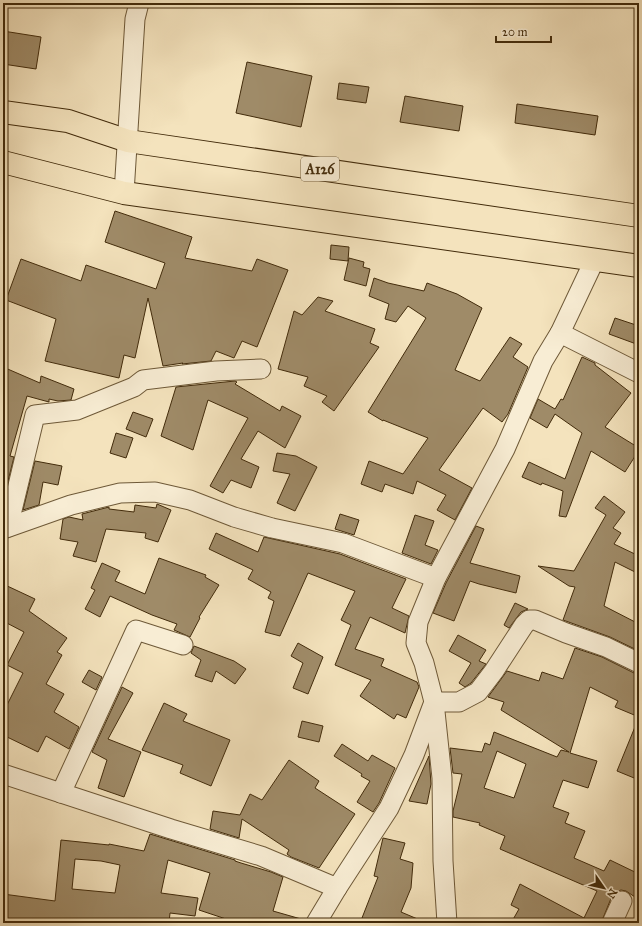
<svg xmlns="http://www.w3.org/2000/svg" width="642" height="926" viewBox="0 0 642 926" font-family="'IM FELL Great Primer',serif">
  <rect width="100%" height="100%" fill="#f4e3bd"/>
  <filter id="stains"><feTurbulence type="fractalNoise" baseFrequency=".005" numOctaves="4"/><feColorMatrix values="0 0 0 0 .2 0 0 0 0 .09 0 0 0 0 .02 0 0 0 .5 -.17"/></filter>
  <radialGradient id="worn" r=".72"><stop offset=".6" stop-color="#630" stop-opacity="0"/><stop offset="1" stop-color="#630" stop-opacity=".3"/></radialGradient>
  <g fill="#9f8b68" stroke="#422b0b" fill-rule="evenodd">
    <polygon points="3,31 41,37 36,69 3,64"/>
    <polygon points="247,62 312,76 301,127 236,113"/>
    <polygon points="339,83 369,87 366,103 337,99"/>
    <polygon points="405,96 463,106 459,131 400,122"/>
    <polygon points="517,104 598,116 595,135 515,123"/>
    <polygon points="115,211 192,237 185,258 252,271 257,259 288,270 257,347 242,341 234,358 216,351 211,361 182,364 183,363 163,366 148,298 135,358 124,355 119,378 45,361 56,319 6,300 21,259 81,281 86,265 156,289 165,263 105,242"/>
    <polygon points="331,245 349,247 348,261 330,259"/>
    <polygon points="349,258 364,262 363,267 370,269 366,286 344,280"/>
    <polygon points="374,278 388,283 424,291 427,283 457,294 482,308 455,370 480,381 510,337 522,344 513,357 528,367 508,414 502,422 483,408 439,470 472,488 455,520 437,510 446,495 417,481 413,494 385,484 382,492 361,484 369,461 403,474 428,438 383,420 383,421 368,412 426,318 408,306 396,322 385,319 389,304 369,296"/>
    <polygon points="318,297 333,301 325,311 375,329 370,343 379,347 334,411 322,402 327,396 304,386 308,377 278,369 294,311 302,315"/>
    <polygon points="615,318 639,326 639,345 609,334"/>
    <polygon points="582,357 595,363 595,365 631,393 605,427 639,448 639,450 625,472 591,451 566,517 559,516 563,491 542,483 541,485 522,477 529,462 565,479 582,433 555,414 547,428 530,418 538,399 555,409 561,399 563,400"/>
    <polygon points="3,367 40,383 41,376 74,389 71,400 58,401 49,399 49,402 27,396 10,456 14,457 6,489 3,489"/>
    <polygon points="235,381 237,382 235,384 280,411 282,406 301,416 285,448 258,431 241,459 259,467 251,488 231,480 223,493 210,486 248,418 208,400 193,450 161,436 176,387"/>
    <polygon points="133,412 153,419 146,437 126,429"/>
    <polygon points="116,433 133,438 126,458 110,453"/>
    <polygon points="277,453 296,456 317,467 295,511 277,503 290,474 273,471"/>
    <polygon points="35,461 62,466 58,485 43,482 39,505 23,510"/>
    <polygon points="604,496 625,512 613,528 621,533 614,544 639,556 639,574 615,562 604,606 639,624 639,651 610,637 563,620 575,587 569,586 538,566 574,571 606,515 595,508"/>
    <polygon points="157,504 171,510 158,542 145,538 146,533 106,529 96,562 73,556 78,542 60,539 63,519 69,517 83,520 82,514 109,507 109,509 134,512 135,505 156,508"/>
    <polygon points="340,514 359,520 354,535 335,529"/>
    <polygon points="415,515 434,521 425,545 438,550 431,564 402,553"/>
    <polygon points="476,526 484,529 470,563 520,576 516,593 479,584 470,581 454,621 433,613 446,583"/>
    <polygon points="216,533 258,552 264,537 340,554 406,579 392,608 409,616 405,633 370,617 355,649 384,659 381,666 417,682 419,687 406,718 397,714 394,719 360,696 371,680 335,665 351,625 341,620 355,591 308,573 280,636 265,632 274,601 268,598 271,592 248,579 253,570 209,549"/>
    <polygon points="159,558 206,575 205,577 219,585 199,617 200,618 190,637 174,630 177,624 152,615 110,596 100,617 85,609 95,590 91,588 102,563 120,571 115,581 145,594"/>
    <polygon points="3,584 35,599 29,611 67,638 57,652 62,655 46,684 64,694 54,712 79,727 69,749 46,736 38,752 3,735 3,713 23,673 7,665 24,632 3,621"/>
    <polygon points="515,603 528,609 521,612 509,628 504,625"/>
    <polygon points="458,635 486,650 479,661 486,664 471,683 465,687 459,683 471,663 449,651"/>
    <polygon points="298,643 323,657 308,694 293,688 303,663 291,656"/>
    <polygon points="194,646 234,661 246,669 235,684 216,671 212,682 195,676 201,660 191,653"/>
    <path d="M575 648 602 657 634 673 639 674V780L617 771 639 717 615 707 618 701 590 687 570 753 597 761 588 788 563 780 553 807 569 813 565 823 585 831 574 858 604 871 610 860 639 874V889L635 897 626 891 621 890 615 892 612 896 601 923H511L519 909 511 905 520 884 584 918 597 891 500 849 505 836 479 825 480 823 453 817V811L462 774 453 773 450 748 482 752 485 743 490 745 494 732 557 757 561 750 569 752 501 710 504 702 488 697 507 671 539 681 542 672 563 679ZM497 751 526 764 514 798 484 788Z"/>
    <polygon points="89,670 102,677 96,690 82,682"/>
    <polygon points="122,687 133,693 108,739 141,752 124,797 98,788 107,760 92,752"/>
    <polygon points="164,703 187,714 183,721 230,740 211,786 180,773 183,765 142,750"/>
    <polygon points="302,721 323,726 319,742 298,737"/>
    <polygon points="342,744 368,761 372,755 395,768 379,803 373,812 357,802 370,781 361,776 362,774 334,756"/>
    <polygon points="429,756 431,784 427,804 409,801"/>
    <polygon points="289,760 319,781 315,788 355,814 319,868 291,857 287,854 289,850 242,819 239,838 210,829 213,811 240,815 250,794 262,800"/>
    <path d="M150 834 235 860V861L241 863 271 872 283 877 273 911 301 919V923H238L199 910 210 873 168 860 161 893 198 898 195 916 170 913 169 923H37L3 919V894L55 901 61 840 109 845V844L144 851ZM75 859 101 861 120 865 115 893 72 889Z"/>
    <polygon points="383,838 405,843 400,859 413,863 411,888 401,912 427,923 373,923 362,918 378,877 374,876"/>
  </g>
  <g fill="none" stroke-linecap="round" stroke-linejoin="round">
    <defs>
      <g id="street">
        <polyline points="124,193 135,19 139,3"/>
        <polyline points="560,333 639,373"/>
        <polyline points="8,527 35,415 77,410 134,387 143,380 216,371 261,369"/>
        <polyline points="3,529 71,505 120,493 155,492 190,500 234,517 272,528 343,543 436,578"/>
        <polyline points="3,774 171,829 261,856 337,888 389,808 414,755 434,702 424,663 416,643 418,622 436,578 505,449 543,361 560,333 595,259"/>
        <polyline points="61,793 136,630 183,645"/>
        <polyline points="316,923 337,888"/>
        <polyline points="447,923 443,861 442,778 434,702 459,702 478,692 494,671 524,625 529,620 535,620 566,633 606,647 639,663"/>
        <polyline points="612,923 622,901"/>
      </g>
      <g id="highway">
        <polyline points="3,112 68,121 128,141 639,216"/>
        <polyline points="3,162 124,193 639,266"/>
      </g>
    </defs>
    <use href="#street" stroke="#6e5938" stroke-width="21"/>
    <use href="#highway" stroke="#422b0b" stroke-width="24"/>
    <use href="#street" stroke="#f8edd4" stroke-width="19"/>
    <use href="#highway" stroke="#f4e3bd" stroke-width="22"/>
  </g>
  <g text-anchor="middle" stroke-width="3.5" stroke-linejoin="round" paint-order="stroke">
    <rect fill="#f8edd4" stroke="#796547" stroke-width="1" x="301" y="157" width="38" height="24" rx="3"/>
    <g font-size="14" font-weight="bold" fill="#422b0b">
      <text x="320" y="174">A126</text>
    </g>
  </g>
  <rect width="642" height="926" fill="none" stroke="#f4e3bd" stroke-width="16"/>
  <rect x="4" y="4" width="634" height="918" fill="none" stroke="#422b0b" stroke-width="2"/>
  <rect x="8" y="8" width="626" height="910" fill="none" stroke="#422b0b"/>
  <g transform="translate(604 888) rotate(124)" stroke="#f8edd4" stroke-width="3" paint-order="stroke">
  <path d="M0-3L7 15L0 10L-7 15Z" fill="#422b0b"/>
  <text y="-6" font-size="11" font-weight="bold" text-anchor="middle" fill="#422b0b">N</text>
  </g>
  <path d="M496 36v6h55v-6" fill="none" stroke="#422b0b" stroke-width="2"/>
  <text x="502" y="36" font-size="12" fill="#422b0b" stroke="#f8edd4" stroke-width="3" paint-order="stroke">20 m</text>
  <rect width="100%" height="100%" filter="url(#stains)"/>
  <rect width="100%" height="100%" fill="url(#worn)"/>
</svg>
